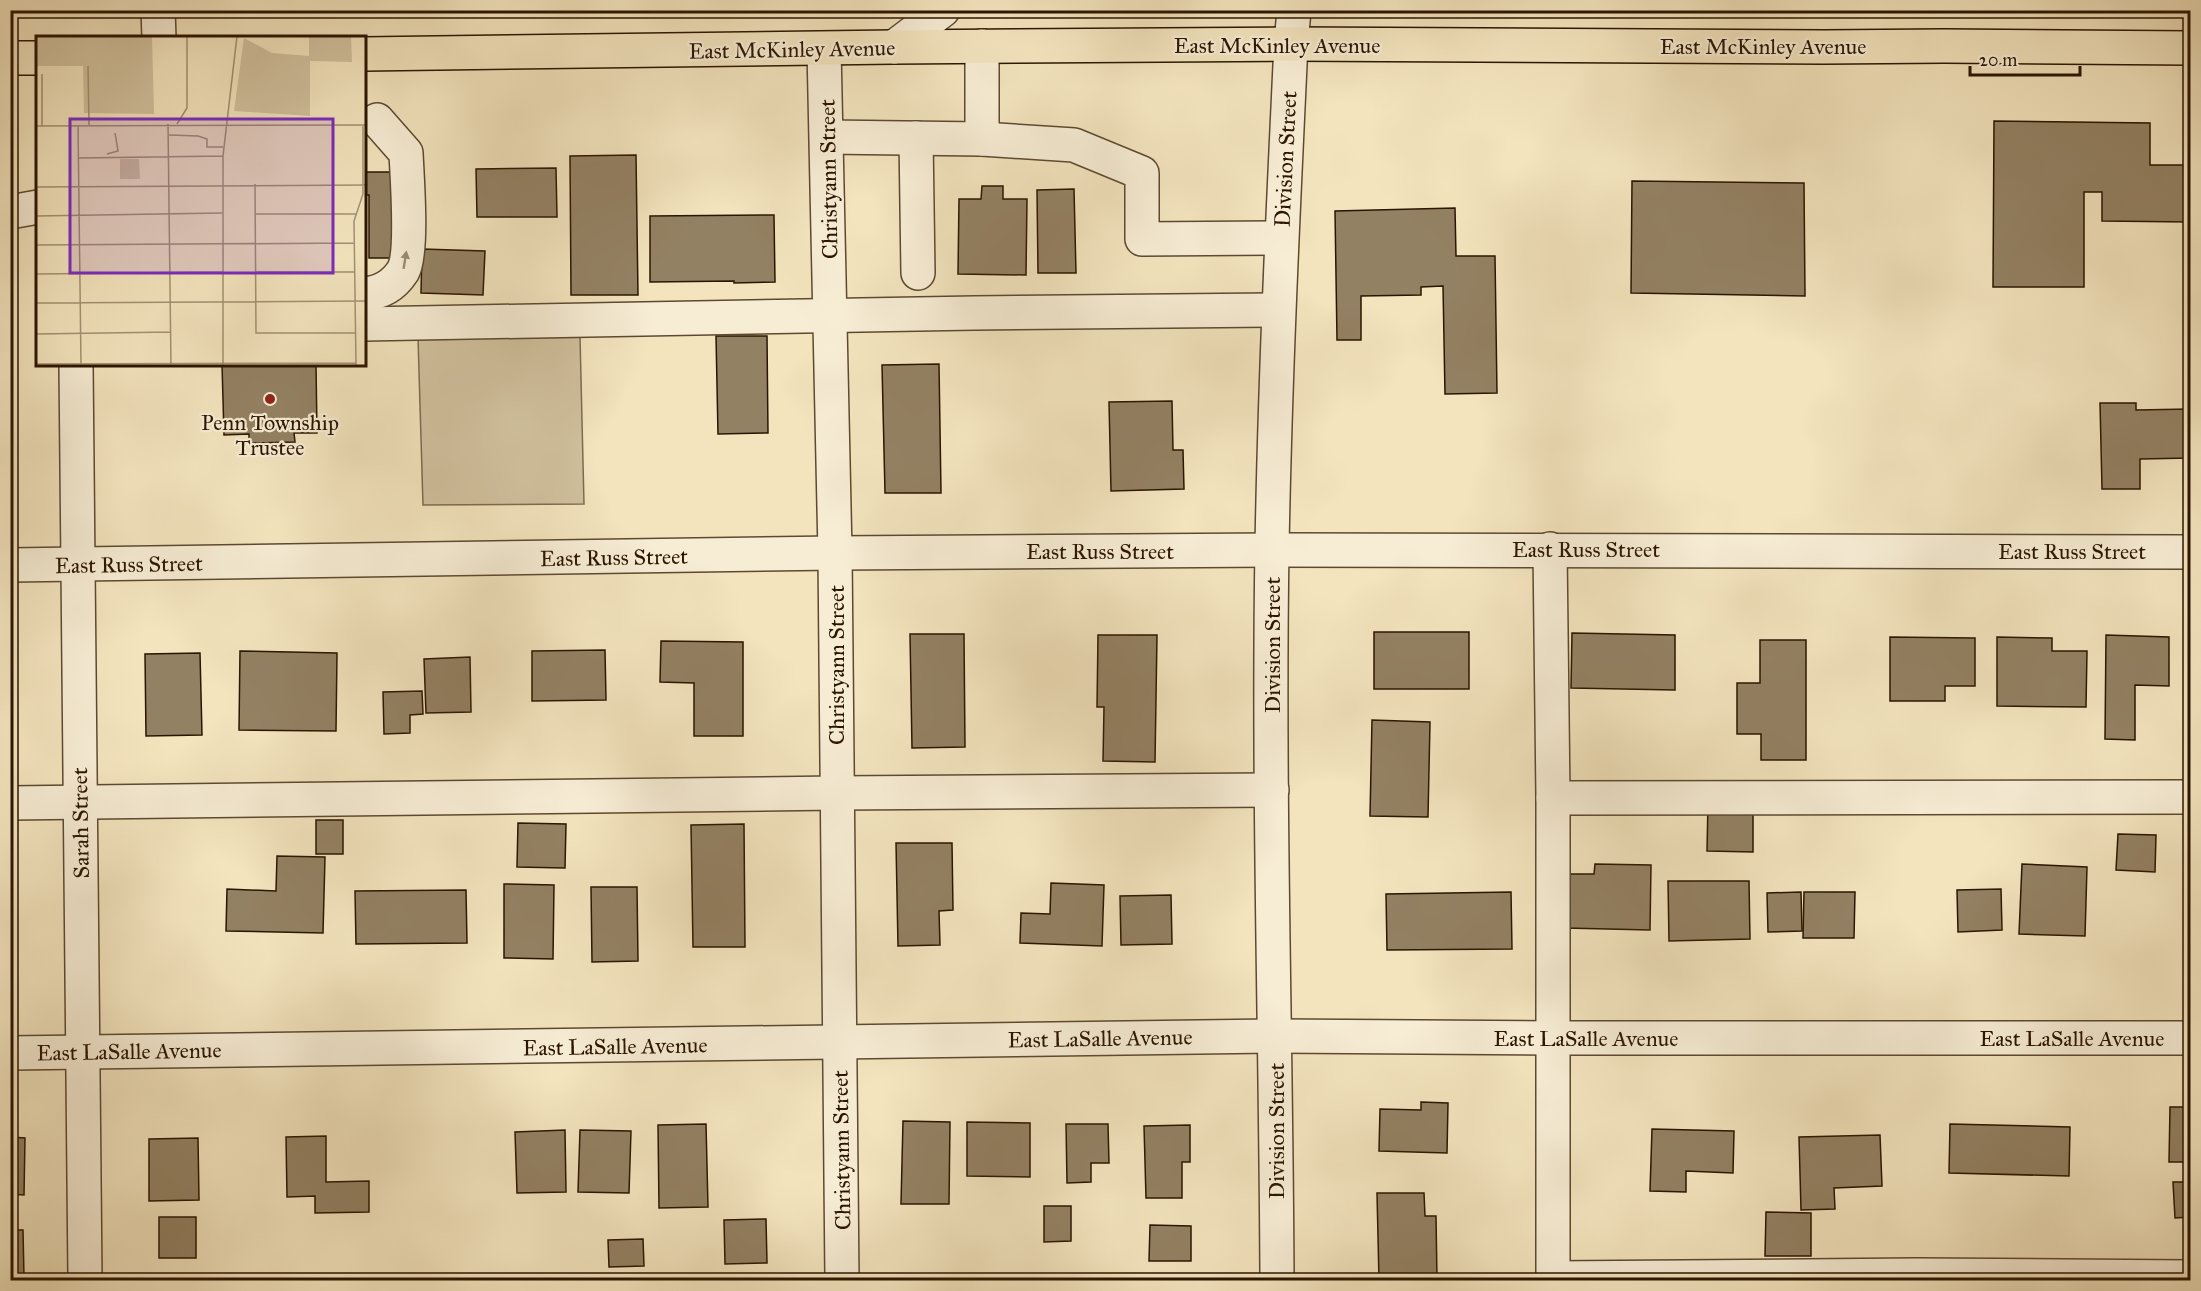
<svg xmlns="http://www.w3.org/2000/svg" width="2201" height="1291" viewBox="0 0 2201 1291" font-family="'IM FELL Great Primer',serif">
  <rect width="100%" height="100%" fill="#f3e4be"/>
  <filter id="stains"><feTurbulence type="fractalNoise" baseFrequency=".00333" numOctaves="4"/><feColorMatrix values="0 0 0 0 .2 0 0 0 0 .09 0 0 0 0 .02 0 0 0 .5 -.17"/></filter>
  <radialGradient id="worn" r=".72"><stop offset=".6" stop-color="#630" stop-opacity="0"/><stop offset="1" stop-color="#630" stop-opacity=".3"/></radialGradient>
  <polygon fill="#d1c19e" stroke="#7e6b4f" stroke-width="1.5" points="580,337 584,504 423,505 418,338"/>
  <g fill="#938163" stroke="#2b1500" stroke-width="1.5">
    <polygon points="1994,121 2150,123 2150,165 2190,165 2190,222 2102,221 2102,192 2084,192 2084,287 1993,287"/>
    <polygon points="636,155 638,295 571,295 570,156"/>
    <polygon points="556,168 557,217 477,217 476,169"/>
    <polygon points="364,172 402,172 395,258 369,258 369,195 364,195"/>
    <polygon points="1632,181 1804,183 1805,296 1631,293"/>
    <polygon points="982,186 1003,186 1003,199 1027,199 1026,275 958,274 959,199 981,199"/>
    <polygon points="1074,189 1076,273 1038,273 1037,190"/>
    <polygon points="1455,208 1456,256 1495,256 1497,393 1445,394 1443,286 1421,287 1421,295 1361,296 1361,340 1337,340 1335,211"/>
    <polygon points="774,215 775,282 734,283 734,281 650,282 650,216"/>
    <polygon points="422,249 485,251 483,295 421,293"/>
    <polygon points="10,260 14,260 15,298 10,298"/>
    <polygon points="716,336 767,336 768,433 718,434"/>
    <polygon points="222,364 316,364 317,433 294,433 295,442 249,443 249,434 224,435"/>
    <polygon points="939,364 941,493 885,493 882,365"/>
    <polygon points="1172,401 1173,450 1183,450 1184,489 1111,491 1109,402"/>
    <polygon points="2100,403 2136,403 2136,410 2190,409 2190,458 2140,459 2140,489 2102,489"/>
    <rect x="1374" y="632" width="95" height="57"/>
    <polygon points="1572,633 1675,635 1675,690 1571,688"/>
    <polygon points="910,634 964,634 965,747 912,748"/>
    <polygon points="1098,635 1157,635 1155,762 1103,761 1104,707 1097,707"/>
    <polygon points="2106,635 2169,637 2169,686 2135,685 2135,740 2105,739"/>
    <polygon points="1890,637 1975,638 1975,686 1945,686 1945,701 1890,701"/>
    <polygon points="1997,637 2052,638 2052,651 2087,651 2086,707 1997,706"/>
    <polygon points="1760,640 1806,640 1806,760 1761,760 1761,734 1737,734 1737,683 1760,683"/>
    <polygon points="661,641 743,642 743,736 694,736 694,683 660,682"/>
    <polygon points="2187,644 2190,644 2190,757 2186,757"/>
    <polygon points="605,650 606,700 532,701 532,651"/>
    <polygon points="240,651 337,653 336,731 239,730"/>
    <polygon points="200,653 202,735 146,736 145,654"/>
    <polygon points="470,657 471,712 426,713 424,659"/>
    <polygon points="422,691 423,714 410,715 410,733 384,734 383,692"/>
    <polygon points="1372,720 1430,722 1428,817 1370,816"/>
    <polygon points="1708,802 1753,803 1753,852 1707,851"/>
    <rect x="316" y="820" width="27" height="34"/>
    <polygon points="518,823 566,824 565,868 517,867"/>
    <polygon points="744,824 745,947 693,947 691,825"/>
    <polygon points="2118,834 2156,835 2155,872 2116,870"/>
    <polygon points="896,843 952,843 953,910 939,911 940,945 898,946"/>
    <polygon points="277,856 325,857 323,933 226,931 227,889 276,891"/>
    <polygon points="1595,864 1651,865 1650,930 1565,928 1566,874 1594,874"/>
    <polygon points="2022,864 2087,867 2085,936 2019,934"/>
    <polygon points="1668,881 1749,881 1750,939 1669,941"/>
    <polygon points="1051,883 1104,885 1102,946 1020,943 1021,913 1050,914"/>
    <polygon points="504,884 554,885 553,959 504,958"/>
    <polygon points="591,887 637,887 638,961 592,962"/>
    <polygon points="2001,889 2002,930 1958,932 1957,890"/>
    <polygon points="466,890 467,943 356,944 355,891"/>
    <polygon points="1511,892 1512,949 1387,950 1386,894"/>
    <polygon points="1801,892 1802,931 1768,932 1767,893"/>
    <polygon points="1804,892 1855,892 1854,938 1803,938"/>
    <polygon points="1171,895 1172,944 1121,945 1120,896"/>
    <polygon points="2189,904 2190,904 2190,955"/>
    <polygon points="1421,1102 1448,1103 1447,1153 1379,1151 1380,1109 1421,1110"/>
    <polygon points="2170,1107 2190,1107 2190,1162 2169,1162"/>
    <polygon points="903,1121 950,1122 949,1204 901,1204"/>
    <polygon points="967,1122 1030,1123 1030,1177 967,1176"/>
    <polygon points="706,1124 708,1207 659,1208 658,1125"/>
    <polygon points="1066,1124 1108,1124 1109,1163 1091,1163 1091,1182 1067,1183"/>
    <polygon points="1950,1124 2070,1127 2069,1176 1949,1173"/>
    <polygon points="1190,1125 1190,1162 1182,1162 1182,1198 1146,1198 1144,1126"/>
    <polygon points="1652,1129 1734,1131 1733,1173 1686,1171 1686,1192 1650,1191"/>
    <polygon points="565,1130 566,1192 517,1193 515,1132"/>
    <polygon points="580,1130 631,1131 629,1193 578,1192"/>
    <polygon points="1880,1135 1882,1186 1834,1188 1835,1209 1801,1210 1799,1137"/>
    <polygon points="326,1136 326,1182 369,1181 369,1212 315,1213 315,1196 287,1197 286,1137"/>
    <polygon points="10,1137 25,1138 24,1195 10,1194"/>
    <polygon points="198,1138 199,1200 149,1201 149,1139"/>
    <polygon points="2173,1182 2190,1182 2190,1217 2175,1218"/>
    <polygon points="1377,1193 1424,1193 1425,1216 1436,1216 1437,1279 1379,1280"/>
    <polygon points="1044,1206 1071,1206 1071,1241 1044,1242"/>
    <polygon points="1766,1212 1811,1213 1811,1256 1765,1256"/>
    <rect x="159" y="1217" width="37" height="41"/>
    <polygon points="766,1219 767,1263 725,1264 724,1220"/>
    <polygon points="1150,1225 1191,1226 1191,1261 1149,1261"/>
    <polygon points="10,1230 23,1230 24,1277 10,1277"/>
    <polygon points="643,1239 644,1266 609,1267 608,1240"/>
  </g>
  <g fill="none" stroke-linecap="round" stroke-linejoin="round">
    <defs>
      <g id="minor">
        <polyline points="158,10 159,38"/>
        <polyline points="982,46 982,139"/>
        <polyline points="894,47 943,10"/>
        <polyline points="824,49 835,553 842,1280"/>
        <polyline points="827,137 982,139 1074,145 1142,173 1142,239 1281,238"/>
        <polyline points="916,138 918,273"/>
        <polyline points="10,212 38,207"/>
        <path d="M364 294C381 293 394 285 403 271 413 253 407 176 406 153L377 120"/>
        <polyline points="364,324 975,313 1278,310"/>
        <polyline points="76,364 85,1280"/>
        <polyline points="1550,549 1553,798 1553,1280"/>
        <polyline points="10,565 835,553 1272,550 2190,552"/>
        <polyline points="1553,798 2190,797"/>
        <polyline points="10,803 837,793 1272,790"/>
        <polyline points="10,1053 1276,1036 1552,1038 2190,1038"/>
        <polyline points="1553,1278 1917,1275 2190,1277"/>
        <path d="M1277 1280C1276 1036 1268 792 1272 547 1275 380 1283 212 1291 44L1294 10"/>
      </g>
      <g id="major">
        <polyline points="364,54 894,47 1291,44 1824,47 1944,46 2190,48"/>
        <polyline points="10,58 38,58"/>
      </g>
    </defs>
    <use href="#minor" stroke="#5d4930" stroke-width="36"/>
    <use href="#major" stroke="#2b1500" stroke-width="36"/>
    <use href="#minor" stroke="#f7edd5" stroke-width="33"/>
    <use href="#major" stroke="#f3e4be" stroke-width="33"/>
  </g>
  <defs><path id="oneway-solid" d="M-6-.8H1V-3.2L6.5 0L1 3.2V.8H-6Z" transform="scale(1.5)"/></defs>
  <use fill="#9b8c75" href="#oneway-solid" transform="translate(405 260) rotate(-81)"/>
  <circle fill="#8f2418" stroke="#f7edd5" stroke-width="2" cx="270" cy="399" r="6"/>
  <g text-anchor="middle" stroke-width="4.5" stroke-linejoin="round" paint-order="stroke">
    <g font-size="22" fill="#2b1500" stroke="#f7edd5">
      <text x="1277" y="53">East McKinley Avenue</text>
      <text x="1763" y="54">East McKinley Avenue</text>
      <text transform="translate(792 49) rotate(-1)" y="8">East McKinley Avenue</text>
      <text transform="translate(1285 159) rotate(-87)" y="8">Division Street</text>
      <text transform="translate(828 179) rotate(-91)" y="8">Christyann Street</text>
      <text x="1586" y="557">East Russ Street</text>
      <text x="1100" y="559">East Russ Street</text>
      <text x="2072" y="559">East Russ Street</text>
      <text transform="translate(614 557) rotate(-1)" y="8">East Russ Street</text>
      <text transform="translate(129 564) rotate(-1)" y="8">East Russ Street</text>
      <text transform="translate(1272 645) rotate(-90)" y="8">Division Street</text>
      <text transform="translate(836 665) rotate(-90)" y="8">Christyann Street</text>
      <text transform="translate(80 823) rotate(-91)" y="8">Sarah Street</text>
      <text transform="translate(1100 1038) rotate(-1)" y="8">East LaSalle Avenue</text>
      <text x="1586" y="1046">East LaSalle Avenue</text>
      <text x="2072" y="1046">East LaSalle Avenue</text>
      <text transform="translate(615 1046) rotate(-1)" y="8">East LaSalle Avenue</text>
      <text transform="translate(129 1051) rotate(-1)" y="8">East LaSalle Avenue</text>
      <text transform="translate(1276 1131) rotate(-90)" y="8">Division Street</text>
      <text transform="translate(841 1150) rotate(-91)" y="8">Christyann Street</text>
    </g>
    <g font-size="22" fill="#2b1500" stroke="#f7edd5">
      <text x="270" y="430">Penn Township<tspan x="270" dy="25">Trustee</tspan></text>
    </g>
  </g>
  <g transform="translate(36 36)">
    <rect width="330" height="330" fill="#f3e4be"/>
    <path d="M0 0H116L118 78 48 77 47 30H0ZM273 0H315L316 26 274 25V80L198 75 208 2 236 17 273 20ZM84 123H103L104 143H84Z" fill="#d1c19e"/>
    <path fill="none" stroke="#a39172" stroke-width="1.5" d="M52 30 53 89M6 38V90M132 88 135 330M141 88 151 72V0M42 89 45 330M0 90 330 89M133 99 162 100 171 103V111H187M71 118 82 115 79 97M43 122 187 120M219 148 220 297H319M0 151 330 149M220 178H320M0 180 186 177M0 209 318 207M220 236H319M0 238 187 236M0 267 330 265M0 298 135 296M0 328 320 327M187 330V120L201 0M320 330 318 185 327 158V89"/>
    <path fill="#7b2cbf" fill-opacity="0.15" stroke="#7b2cbf" stroke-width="3" d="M34 83H297V237H34Z"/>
    <rect width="330" height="330" fill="none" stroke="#2b1500" stroke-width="3"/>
  </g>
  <rect width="2201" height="1291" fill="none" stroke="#f3e4be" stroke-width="36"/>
  <rect x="12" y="12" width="2177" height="1267" fill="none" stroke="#2b1500" stroke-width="3"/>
  <rect x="18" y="18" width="2165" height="1255" fill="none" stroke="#2b1500" stroke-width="1.5"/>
  <path d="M1970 66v9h110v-9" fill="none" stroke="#2b1500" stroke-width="3"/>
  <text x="1979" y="66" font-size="18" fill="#2b1500" stroke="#f7edd5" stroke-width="4.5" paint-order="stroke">20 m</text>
  <rect width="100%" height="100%" filter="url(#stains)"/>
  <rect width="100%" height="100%" fill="url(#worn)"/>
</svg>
